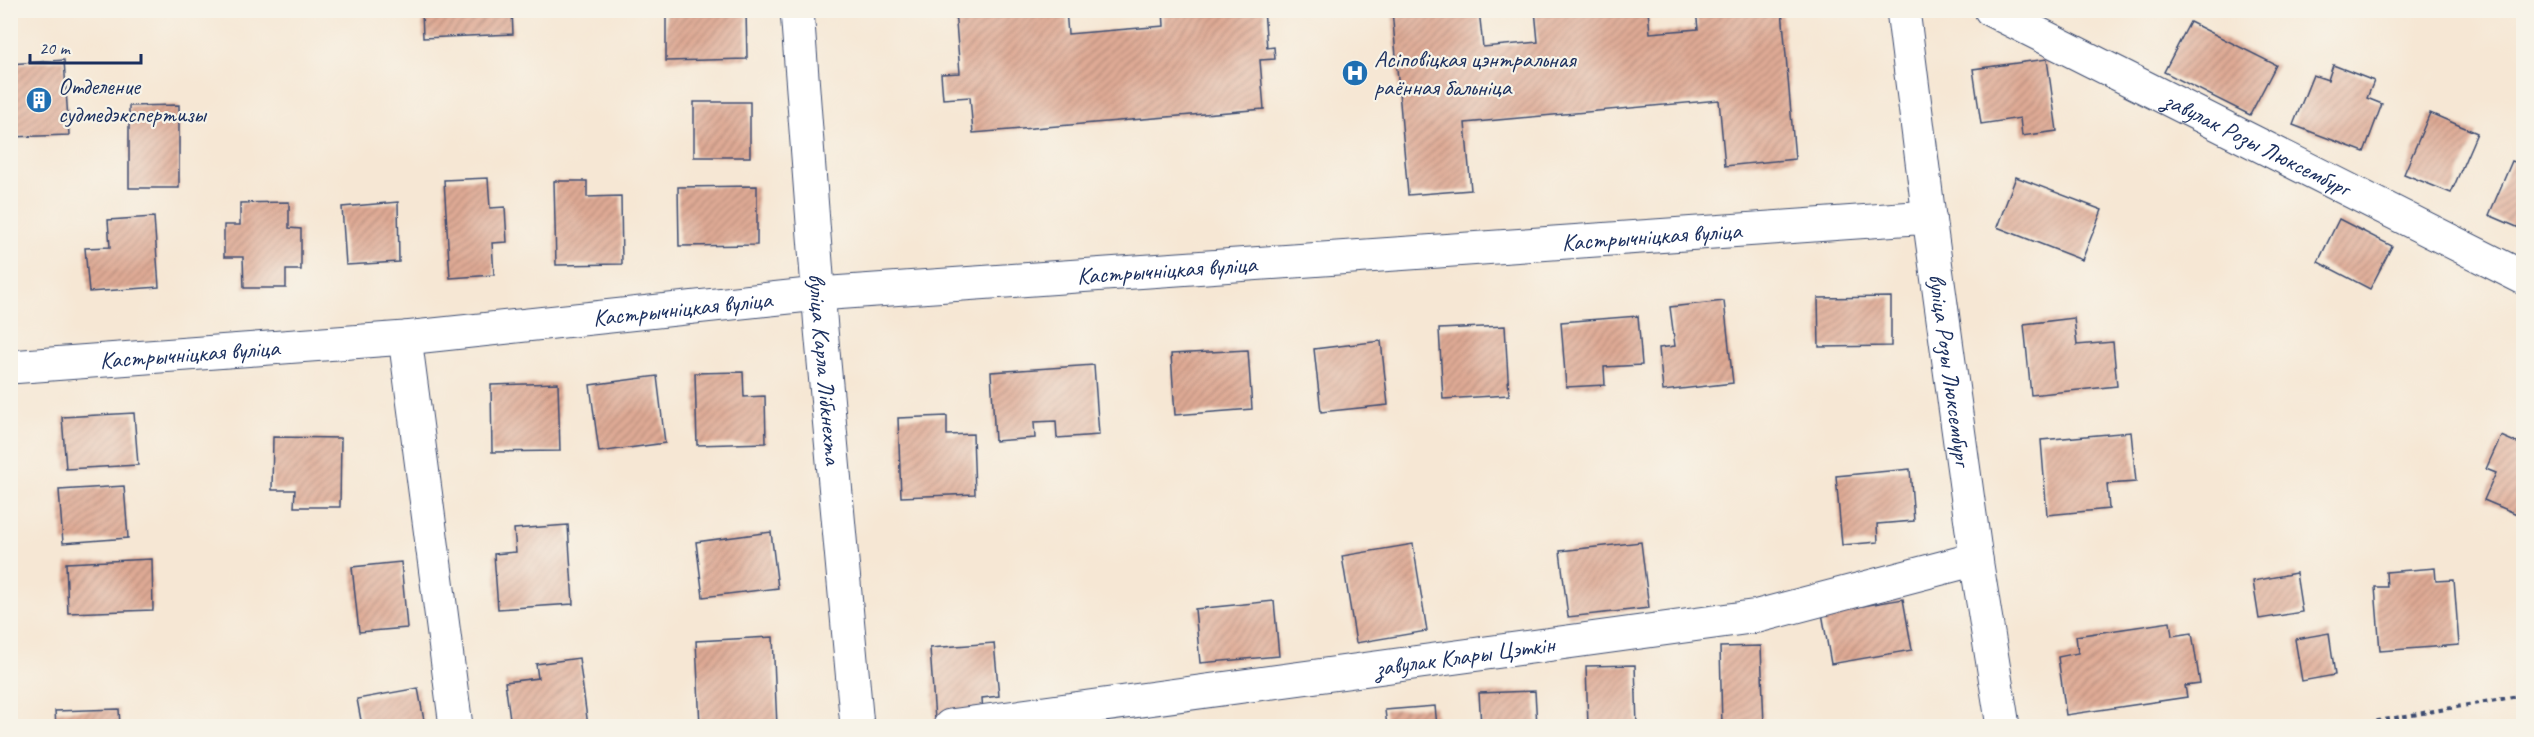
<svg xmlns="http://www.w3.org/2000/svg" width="2534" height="737" viewBox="0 0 2534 737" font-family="Caveat,sans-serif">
  <defs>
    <pattern id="building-hatch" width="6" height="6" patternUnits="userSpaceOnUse" patternTransform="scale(1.5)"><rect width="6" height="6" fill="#dfaa94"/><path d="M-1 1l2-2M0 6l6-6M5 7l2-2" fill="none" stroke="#b48b7c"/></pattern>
  </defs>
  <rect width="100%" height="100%" fill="#f7f3e8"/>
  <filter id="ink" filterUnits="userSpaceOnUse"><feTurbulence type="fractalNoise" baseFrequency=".0167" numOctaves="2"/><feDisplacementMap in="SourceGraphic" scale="12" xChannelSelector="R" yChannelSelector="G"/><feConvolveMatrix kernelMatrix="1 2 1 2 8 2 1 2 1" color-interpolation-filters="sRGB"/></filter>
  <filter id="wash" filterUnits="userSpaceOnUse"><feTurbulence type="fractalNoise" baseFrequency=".008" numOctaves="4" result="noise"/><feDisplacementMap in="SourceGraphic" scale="24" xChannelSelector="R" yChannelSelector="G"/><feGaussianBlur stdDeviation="1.35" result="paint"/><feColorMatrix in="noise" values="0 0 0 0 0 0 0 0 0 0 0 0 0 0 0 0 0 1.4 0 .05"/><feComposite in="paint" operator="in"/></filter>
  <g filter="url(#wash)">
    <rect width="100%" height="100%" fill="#f6e7d4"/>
    <g id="blocks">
      <g fill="url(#building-hatch)">
        <polygon points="422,10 512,10 513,34 423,38"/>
        <polygon points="746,10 747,59 666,61 666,11"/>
        <polygon points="955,10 1066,10 1068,34 1164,26 1163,10 1264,10 1267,48 1274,47 1275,59 1260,60 1264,109 973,133 970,97 943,99 941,74 960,73"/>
        <polygon points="1392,10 1479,10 1483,47 1538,42 1535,10 1648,10 1650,33 1698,29 1696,10 1782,10 1795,159 1725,166 1719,100 1465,123 1471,190 1408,195"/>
        <polygon points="2190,22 2276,65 2250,115 2164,72"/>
        <polygon points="2047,59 2057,131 2022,136 2020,118 1981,124 1973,69"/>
        <polygon points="64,60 69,135 10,137 10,64"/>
        <polygon points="2333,65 2374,81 2367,98 2382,104 2364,152 2293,125 2313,75 2328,80"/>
        <rect x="694" y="102" width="56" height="55"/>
        <polygon points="179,105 179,188 129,188 129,106"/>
        <polygon points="2430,113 2477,133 2451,193 2404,174"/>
        <polygon points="2512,161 2524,165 2524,230 2489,215"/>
        <polygon points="2016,177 2102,210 2082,260 1997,227"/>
        <polygon points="488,178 490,208 505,207 507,242 492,243 494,275 450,278 444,180"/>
        <polygon points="554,181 587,181 587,197 621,196 622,264 556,265"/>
        <polygon points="757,186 757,245 679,246 678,187"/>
        <polygon points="289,202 289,228 301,229 301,270 286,270 286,288 244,288 243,257 224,257 224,225 240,225 240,203"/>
        <polygon points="398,202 399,262 346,265 342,207"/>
        <polygon points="154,217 159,287 89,292 85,248 110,247 108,220"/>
        <polygon points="2339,219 2392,246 2370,289 2318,262"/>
        <polygon points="1891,297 1891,346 1819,347 1818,298"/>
        <polygon points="1724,301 1733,383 1663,391 1659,348 1675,346 1670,307"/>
        <polygon points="1638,316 1642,365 1604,367 1605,385 1566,387 1561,322"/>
        <polygon points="2074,318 2077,345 2113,342 2117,386 2031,395 2024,324"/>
        <polygon points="1505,326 1509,395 1443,399 1439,329"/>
        <polygon points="1381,341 1388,405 1321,412 1314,349"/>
        <polygon points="1248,350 1252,409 1175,415 1171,354"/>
        <polygon points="1094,365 1099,435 1057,438 1056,421 1034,422 1035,438 995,441 991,372"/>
        <polygon points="743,372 744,397 765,396 766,443 697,445 695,373"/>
        <polygon points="657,376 665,443 599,452 590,385"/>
        <polygon points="558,383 560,451 492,452 491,385"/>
        <polygon points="134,413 138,465 66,469 62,417"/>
        <polygon points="947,416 947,435 973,434 975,494 901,497 898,418"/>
        <polygon points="2131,432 2136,482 2107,484 2109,509 2047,515 2041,440"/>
        <polygon points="2501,436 2524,446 2524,517 2484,500 2496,473 2486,469"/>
        <polygon points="273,437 341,438 340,507 294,507 295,490 272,490"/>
        <polygon points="1910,469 1914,521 1877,524 1878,542 1842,545 1836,476"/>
        <polygon points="124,486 128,538 63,543 59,490"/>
        <polygon points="568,525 573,604 498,609 494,554 516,552 514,529"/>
        <polygon points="771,532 778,588 703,597 696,542"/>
        <polygon points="1641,542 1649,608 1568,617 1560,551"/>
        <polygon points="1413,544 1427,631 1356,643 1342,556"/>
        <polygon points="152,559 153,610 68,613 66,563"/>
        <polygon points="401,562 407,628 359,632 352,567"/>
        <polygon points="2435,568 2436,581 2454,580 2459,645 2380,651 2375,587 2387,587 2386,572"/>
        <polygon points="2296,573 2302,612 2259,619 2253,581"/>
        <polygon points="1903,599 1912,650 1831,664 1822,613"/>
        <polygon points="1274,601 1279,656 1200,663 1195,609"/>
        <polygon points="2170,622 2172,636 2192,633 2200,684 2185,686 2187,697 2066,715 2058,657 2078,653 2076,636"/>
        <polygon points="2329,633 2335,675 2302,681 2295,639"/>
        <polygon points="773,637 777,726 700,726 696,641"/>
        <polygon points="994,643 999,696 982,698 983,716 935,720 930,648"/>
        <polygon points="1761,646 1764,726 1722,726 1720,647"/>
        <polygon points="579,658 588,726 511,726 505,682 538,678 536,664"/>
        <polygon points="1635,665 1637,726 1588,726 1586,666"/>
        <polygon points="418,688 425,726 362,726 357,699"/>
        <polygon points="1535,691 1537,726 1481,726 1479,693"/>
        <polygon points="1435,706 1437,726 1387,726 1385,710"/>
        <polygon points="119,709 120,726 56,726 55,711"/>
      </g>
    </g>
  </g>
  <g filter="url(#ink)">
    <use href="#blocks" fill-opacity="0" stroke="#3c4b70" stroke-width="1.5"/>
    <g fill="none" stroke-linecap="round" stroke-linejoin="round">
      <defs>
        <g id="street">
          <path id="s1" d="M797 10 821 329 857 726"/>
          <polyline points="1903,10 1929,217"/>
          <path id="s2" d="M1991 10 2524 278"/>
          <polyline points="405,338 456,726"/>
          <path id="s3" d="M950 726 1758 616 1976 559"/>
        </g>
        <g id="secondary">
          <path id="s4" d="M10 367 405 338 818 294 1929 217 1976 559 2003 726"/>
        </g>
      </defs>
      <use href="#street" stroke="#3c4b70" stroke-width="35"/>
      <use href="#secondary" stroke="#3c4b70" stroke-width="35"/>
      <polyline stroke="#3c4b70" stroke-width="4" stroke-dasharray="4.5 4.5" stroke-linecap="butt" points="2350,726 2524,695"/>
      <use href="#street" stroke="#fff" stroke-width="33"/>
      <use href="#secondary" stroke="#fff" stroke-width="33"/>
    </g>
  </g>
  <defs>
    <symbol id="hospital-disc" viewBox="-11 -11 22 22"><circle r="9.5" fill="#1f6fb2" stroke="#f7f3e8"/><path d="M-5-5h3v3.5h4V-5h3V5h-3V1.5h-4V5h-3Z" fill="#fff"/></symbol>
    <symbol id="building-disc" viewBox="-11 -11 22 22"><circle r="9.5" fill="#1f6fb2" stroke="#f7f3e8"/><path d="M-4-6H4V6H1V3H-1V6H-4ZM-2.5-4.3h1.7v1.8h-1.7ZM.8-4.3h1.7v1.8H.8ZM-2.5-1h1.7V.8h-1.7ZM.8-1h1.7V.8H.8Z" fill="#fff"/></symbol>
  </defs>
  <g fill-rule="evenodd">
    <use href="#hospital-disc" x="1340" y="58" width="30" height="30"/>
    <use href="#building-disc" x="24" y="85" width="30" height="30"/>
  </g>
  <g text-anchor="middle" stroke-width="4.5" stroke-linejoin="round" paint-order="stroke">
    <g font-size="24" fill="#1b2f5e" stroke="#f7f3e8" text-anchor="start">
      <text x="1374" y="67">Асіповіцкая цэнтральная<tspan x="1374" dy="28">раённая бальніца</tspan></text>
      <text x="58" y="94">Отделение<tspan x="58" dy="28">судмедэкспертизы</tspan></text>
    </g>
    <g font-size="24" fill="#1b2f5e" stroke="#f7f3e8">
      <text dy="8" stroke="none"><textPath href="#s2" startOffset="298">завулак Розы Люксембург</textPath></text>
      <text dy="8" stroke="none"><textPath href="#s4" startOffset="1647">Кастрычніцкая вуліца</textPath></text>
      <text dy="8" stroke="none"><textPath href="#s4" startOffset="1161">Кастрычніцкая вуліца</textPath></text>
      <text dy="8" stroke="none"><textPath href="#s4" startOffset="675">Кастрычніцкая вуліца</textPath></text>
      <text dy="8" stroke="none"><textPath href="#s4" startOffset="180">Кастрычніцкая вуліца</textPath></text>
      <text dy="8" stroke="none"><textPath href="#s1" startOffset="360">вуліца Карла Лібкнехта</textPath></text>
      <text dy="8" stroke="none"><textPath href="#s4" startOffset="2079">вуліца Розы Люксембург</textPath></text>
      <text dy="8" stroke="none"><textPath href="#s3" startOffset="520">завулак Клары Цэткін</textPath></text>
    </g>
  </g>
  <rect width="2534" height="737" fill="none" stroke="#f7f3e8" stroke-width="36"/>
  <path d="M30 54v9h111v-9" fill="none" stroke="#1b2f5e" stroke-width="3"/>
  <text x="39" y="54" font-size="18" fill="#1b2f5e" stroke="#f7f3e8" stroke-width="4.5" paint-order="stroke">20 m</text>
</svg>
